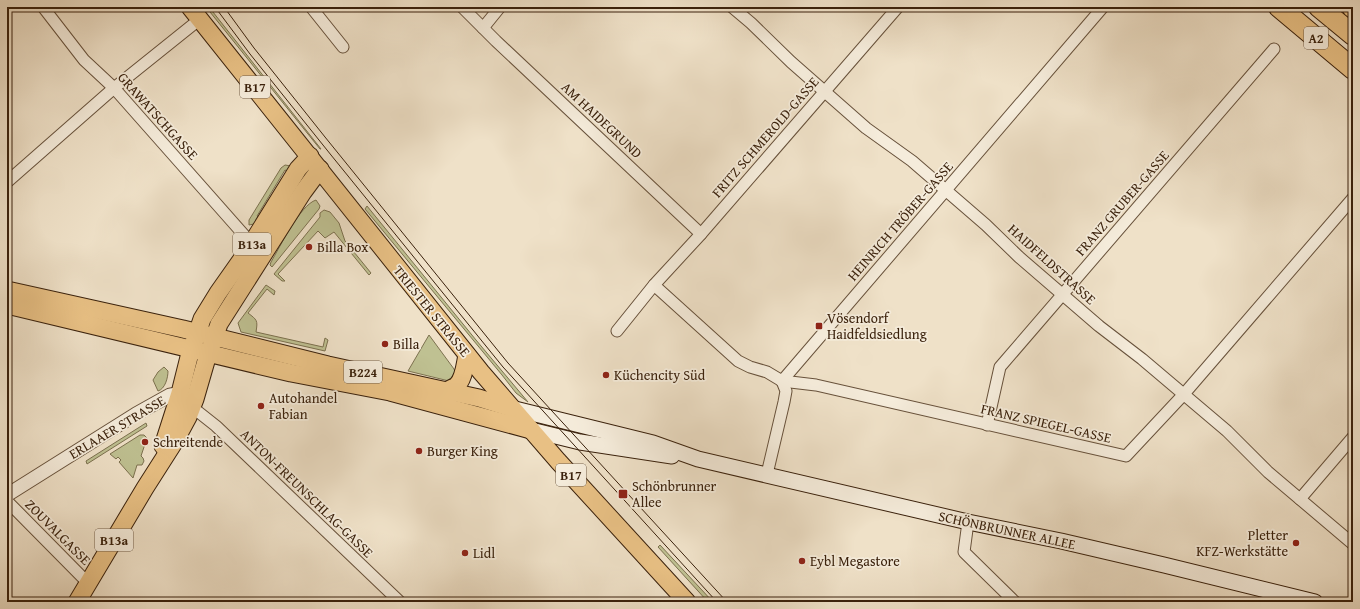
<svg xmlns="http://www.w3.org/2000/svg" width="1360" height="609" viewBox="0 0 1360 609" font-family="'Gentium Book Plus',serif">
  <rect width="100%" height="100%" fill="#efe1c8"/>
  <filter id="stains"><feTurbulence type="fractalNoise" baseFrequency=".005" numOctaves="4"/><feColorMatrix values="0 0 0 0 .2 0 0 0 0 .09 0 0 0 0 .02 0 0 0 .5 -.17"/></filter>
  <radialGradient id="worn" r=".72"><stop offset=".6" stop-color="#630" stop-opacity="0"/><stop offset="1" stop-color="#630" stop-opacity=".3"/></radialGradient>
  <g fill="#bfc192" stroke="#7c714f">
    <polygon points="206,7 209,7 321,149 320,149"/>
    <polygon points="285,165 291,166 287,171 285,170 257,216 259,218 254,224 249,225 249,220 281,168"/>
    <path d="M316 200 320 206 319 209 272 267 270 265 271 262C280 247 300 205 316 200Z"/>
    <polygon points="367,206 476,340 528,402 516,393 502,375 365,209"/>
    <polygon points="324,210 330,212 339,223 345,241 371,273 369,275 334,232 325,238 318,231 278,274 285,281 282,281 274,274 320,217 320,213"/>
    <path d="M266 285 275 291 274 295 267 289 248 313C257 320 258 320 256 332L323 347 325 338 328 340 325 351 241 332 238 323Z"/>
    <polygon points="429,335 454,369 455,372 449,381 408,371"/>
    <path d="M164 367 168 371C168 378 165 389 158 391L153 380 158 372Z"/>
    <polygon points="146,423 147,426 87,464 86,461"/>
    <polygon points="140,435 144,435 147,438 141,456 143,458 144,461 142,465 137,465 133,478 119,462 121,460 118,457 116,459 110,454"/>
    <polygon points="660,545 713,602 708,602 658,547"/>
  </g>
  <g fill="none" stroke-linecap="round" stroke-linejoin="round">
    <defs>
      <g id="minor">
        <polyline points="43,7 84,60 114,88 252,244"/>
        <polyline points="311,7 343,47"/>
        <polyline points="462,7 496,41 701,234"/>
        <polyline points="732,7 751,23 791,62 866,128 912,161 986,225 1019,257 1099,326 1142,359 1227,431 1268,472 1353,544"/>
        <polyline points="483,28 500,7"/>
        <polyline points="7,182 114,88 200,19"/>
        <polyline points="654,285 738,361 750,367 767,372 782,381 816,385 1126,456 1184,394 1353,198"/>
        <polyline points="617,331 654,285 701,234 898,7"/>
        <polyline points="782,381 1103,7"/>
        <polyline points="192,407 216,426 400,602"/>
        <polyline points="987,425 1000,367 1274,49"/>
        <polyline points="767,474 784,402 786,391 782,381"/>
        <polyline points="1300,499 1353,437"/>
        <polyline points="7,501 88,583"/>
        <polyline points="968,522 964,552 1015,602"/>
      </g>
      <polyline id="tertiary" points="7,495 136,414 170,395 180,393"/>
      <g id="secondary">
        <polyline points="511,408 653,443 698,459 968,522 1061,541 1164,565 1315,602"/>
        <polyline points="531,430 580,442 672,456"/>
      </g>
      <g id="primary">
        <polyline points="190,7 481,372 558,461 687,602"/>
        <polyline points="7,290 183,329 328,365 447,391 479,398 511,408"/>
        <polyline points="7,305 291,373 390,392 531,430"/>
        <path d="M447 391C449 389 453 388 456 386 464 380 465 364 467 355"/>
        <polyline points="163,446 180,393 189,357 202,319 218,293 244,256 298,169 310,156"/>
        <polyline points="77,602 145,488 175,441 188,417 195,399 206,361 219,324 303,192 320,169"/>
      </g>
      <g id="motorway">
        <polyline points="1279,7 1353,69"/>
        <polyline points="1319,7 1353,35"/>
        <polyline points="1352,7 1353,8"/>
      </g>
    </defs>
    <use href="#minor" stroke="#67513b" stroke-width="13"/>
    <use href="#tertiary" stroke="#67513b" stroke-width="15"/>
    <use href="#secondary" stroke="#3a210c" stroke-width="17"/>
    <use href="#primary" stroke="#3a210c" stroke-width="19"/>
    <use href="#motorway" stroke="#3a210c" stroke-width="22"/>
    <use href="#minor" stroke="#f5ecdb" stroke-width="11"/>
    <use href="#tertiary" stroke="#f5ecdb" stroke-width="13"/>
    <use href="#secondary" stroke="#f5ecdb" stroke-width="15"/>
    <use href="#primary" stroke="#e8c084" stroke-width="17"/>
    <use href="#motorway" stroke="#e8c084" stroke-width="20"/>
    <g stroke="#3a210c" stroke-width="1">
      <polyline points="215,7 250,54 331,155 503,367 717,602"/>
      <polyline points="224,7 254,48 325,137 508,363 727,602"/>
    </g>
  </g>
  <g fill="#8f2418" stroke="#f5ecdb" stroke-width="1.5">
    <circle cx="309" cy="247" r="4"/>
    <rect x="815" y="322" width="8" height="8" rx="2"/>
    <circle cx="385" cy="344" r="4"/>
    <circle cx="606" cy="375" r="4"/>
    <circle cx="261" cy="406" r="4"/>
    <circle cx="145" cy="442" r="4"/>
    <circle cx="419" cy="451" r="4"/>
    <rect x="618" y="489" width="10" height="10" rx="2"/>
    <circle cx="1296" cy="543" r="4"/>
    <circle cx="465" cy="553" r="4"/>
    <circle cx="802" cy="561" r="4"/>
  </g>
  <g text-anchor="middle" stroke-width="3.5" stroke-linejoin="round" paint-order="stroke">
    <g fill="#f5ecdb" stroke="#725e4a" stroke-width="1">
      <rect x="1304" y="27" width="24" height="22" rx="3"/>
      <rect x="240" y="76" width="30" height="22" rx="3"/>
      <rect x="233" y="233" width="38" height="22" rx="3"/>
      <rect x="344" y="361" width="38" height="22" rx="3"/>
      <rect x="556" y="464" width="30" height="22" rx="3"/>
      <rect x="95" y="529" width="38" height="22" rx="3"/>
    </g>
    <g font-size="13" font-weight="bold" fill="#3a210c">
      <text x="1316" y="43">A2</text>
      <text x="255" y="92">B17</text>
      <text x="252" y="249">B13a</text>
      <text x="363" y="377">B224</text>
      <text x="571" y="480">B17</text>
      <text x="114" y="545">B13a</text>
    </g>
    <g font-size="14" fill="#3a210c" stroke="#f5ecdb">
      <text transform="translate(158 116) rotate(48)" y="5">GRAWATSCHGASSE</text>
      <text transform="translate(602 120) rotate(43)" y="5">AM HAIDEGRUND</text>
      <text transform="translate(765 137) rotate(-49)" y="5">FRITZ SCHMEROLD-GASSE</text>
      <text transform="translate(1122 203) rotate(-49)" y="5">FRANZ GRUBER-GASSE</text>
      <text transform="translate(900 221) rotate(-49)" y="5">HEINRICH TRÖBER-GASSE</text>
      <text transform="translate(1052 264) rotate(42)" y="5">HAIDFELDSTRASSE</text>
      <text transform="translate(432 311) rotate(51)" y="5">TRIESTER STRASSE</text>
      <text transform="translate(1046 423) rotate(13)" y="5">FRANZ SPIEGEL-GASSE</text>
      <text transform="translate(117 427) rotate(-31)" y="5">ERLAAER STRASSE</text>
      <text transform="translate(307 493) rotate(44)" y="5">ANTON-FREUNSCHLAG-GASSE</text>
      <text transform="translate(1007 530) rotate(12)" y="5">SCHÖNBRUNNER ALLEE</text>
      <text transform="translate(58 532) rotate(45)" y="5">ZOUVALGASSE</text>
    </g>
    <g font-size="14" fill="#3a210c" stroke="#f5ecdb" text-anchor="start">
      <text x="317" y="252">Billa Box</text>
      <text x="827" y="323">Vösendorf<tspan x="827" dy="16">Haidfeldsiedlung</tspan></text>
      <text x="393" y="349">Billa</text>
      <text x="614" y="380">Küchencity Süd</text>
      <text x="269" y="403">Autohandel<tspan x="269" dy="16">Fabian</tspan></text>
      <text x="153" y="447">Schreitende</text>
      <text x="427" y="456">Burger King</text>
      <text x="632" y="491">Schönbrunner<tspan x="632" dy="16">Allee</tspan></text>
      <text x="1288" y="540" text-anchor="end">Pletter<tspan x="1288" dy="16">KFZ-Werkstätte</tspan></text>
      <text x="473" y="558">Lidl</text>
      <text x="810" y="566">Eybl Megastore</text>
    </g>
  </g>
  <rect width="1360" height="609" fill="none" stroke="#efe1c8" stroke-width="24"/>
  <rect x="8" y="8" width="1344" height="593" fill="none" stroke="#3a210c" stroke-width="2"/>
  <rect x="12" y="12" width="1336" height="585" fill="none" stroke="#3a210c"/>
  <rect width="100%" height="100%" filter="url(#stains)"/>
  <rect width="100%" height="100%" fill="url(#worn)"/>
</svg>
